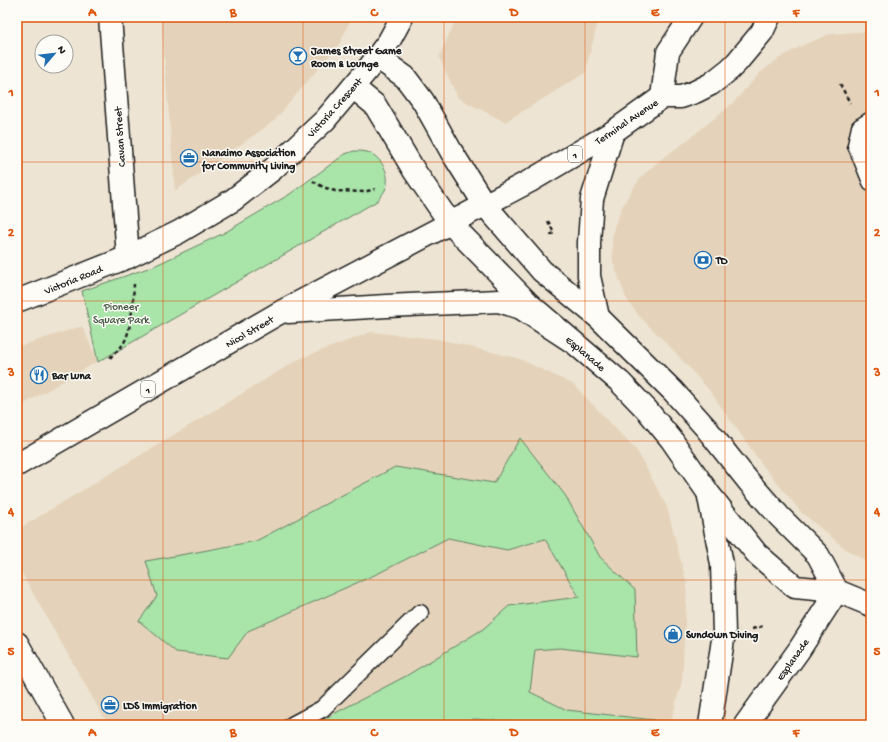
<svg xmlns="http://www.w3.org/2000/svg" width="888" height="742" viewBox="0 0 888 742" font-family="'Gochi Hand',sans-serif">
  <rect width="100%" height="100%" fill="#eee4d3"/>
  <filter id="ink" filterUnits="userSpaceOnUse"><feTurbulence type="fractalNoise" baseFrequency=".025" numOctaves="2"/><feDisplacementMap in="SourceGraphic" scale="8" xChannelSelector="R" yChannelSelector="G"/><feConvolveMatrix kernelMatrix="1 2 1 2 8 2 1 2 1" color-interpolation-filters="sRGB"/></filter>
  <g filter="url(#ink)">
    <g fill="#e4d3ba">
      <polygon points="161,17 352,17 340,43 274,121 175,191"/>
      <polygon points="457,17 609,17 598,21 585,73 505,122 458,98 439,57"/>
      <polygon points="871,31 871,564 847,550 801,512 764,467 709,390 673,350 639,316 626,298 613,262 612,239 614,227 622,207 630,193 642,176 660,160 685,142 732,104 761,72 778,59 801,46 830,34"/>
      <polygon points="82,326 98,361 17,408 17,347"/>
      <polygon points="371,332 438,339 520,359 574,385 637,451 667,507 687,585 682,681 670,725 108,725 17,565 17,530 299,359"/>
    </g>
    <g fill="#a9e4a9" stroke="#628062">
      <path d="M354 151C358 151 363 151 367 152 380 156 389 171 387 184 386 191 381 196 377 201L98 362 82 291 154 266 224 233 290 194 345 154Z"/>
      <polygon points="520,438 565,495 600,557 635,590 637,657 560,648 535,650 530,692 567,710 654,720 653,725 570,725 473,719 466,725 325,725 324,719 406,676 483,629 509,606 579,597 545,539 507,550 448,538 379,573 248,631 228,658 176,652 139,621 157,596 146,561 197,552 256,541 395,467 494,483"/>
    </g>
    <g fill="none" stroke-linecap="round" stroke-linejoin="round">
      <defs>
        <g id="service">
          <polyline points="871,120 860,127 856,145 871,182"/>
          <polyline points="292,725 322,709 420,613"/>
        </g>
        <g id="minor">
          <polyline points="110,17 128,257"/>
          <polyline points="17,643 63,725"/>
          <polyline points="745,725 799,650 837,591"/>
        </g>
        <g id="tertiary">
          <polyline points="377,57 405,77 423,101 451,151 485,205"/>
          <polyline points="353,87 375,105 415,172 450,223"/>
          <polyline points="17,301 128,257 179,232 233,200 273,169 325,120 368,69 389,41 402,17"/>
        </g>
        <g id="secondary">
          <polyline points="485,205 542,271 598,317 673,391 706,428 749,482 780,517 818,555 837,591"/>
          <polyline points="450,223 529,304 620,382 647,410 671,439 709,494 757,554 795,587 837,591 871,605"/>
          <polyline points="709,497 722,564 724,633 710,725"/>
        </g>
        <g id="trunk">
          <polyline points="662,97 668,52 691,17"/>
          <polyline points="288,312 387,306 499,301 521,308 573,342"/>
          <polyline points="598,317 589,276 589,242 592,199 613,132"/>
          <polyline points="17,465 279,313 530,181 613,132 662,97 681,97 695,92 711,84 730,69 737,62 762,32 769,17"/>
        </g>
      </defs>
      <use href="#service" stroke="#1c1c1c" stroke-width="19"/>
      <use href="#minor" stroke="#1c1c1c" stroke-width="25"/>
      <use href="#tertiary" stroke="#1c1c1c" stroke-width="25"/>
      <use href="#secondary" stroke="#1c1c1c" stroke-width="25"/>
      <use href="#trunk" stroke="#1c1c1c" stroke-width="25"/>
      <g stroke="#1c1c1c" stroke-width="2.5" stroke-dasharray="4 3" stroke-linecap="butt">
        <polyline points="840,84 850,103"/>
        <polyline points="313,181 323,187 335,191 364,192 375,189"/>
        <polyline points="548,221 554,233 548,236"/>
        <path d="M110 358C114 353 120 349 123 344 132 331 133 299 134 284"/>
        <polyline points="752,629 763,626"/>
      </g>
      <use href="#service" stroke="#fdfcf7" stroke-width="16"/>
      <use href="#minor" stroke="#fdfcf7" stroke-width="22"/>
      <use href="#tertiary" stroke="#fdfcf7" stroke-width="22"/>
      <use href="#secondary" stroke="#fdfcf7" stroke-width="22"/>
      <use href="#trunk" stroke="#fdfcf7" stroke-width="22"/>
    </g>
  </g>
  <path fill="none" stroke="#de560d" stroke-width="1" stroke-opacity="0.55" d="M163 17V725M303 17V725M444 17V725M585 17V725M725 17V725M17 162H871M17 301H871M17 441H871M17 580H871"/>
  <defs>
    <symbol id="bar-ring" viewBox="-11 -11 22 22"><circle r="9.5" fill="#fdfcf7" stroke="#1f6fb2" stroke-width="1.5"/><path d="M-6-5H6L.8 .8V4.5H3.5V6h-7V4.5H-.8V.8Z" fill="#1f6fb2"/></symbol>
    <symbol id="office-ring" viewBox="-11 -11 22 22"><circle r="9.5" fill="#fdfcf7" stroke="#1f6fb2" stroke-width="1.5"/><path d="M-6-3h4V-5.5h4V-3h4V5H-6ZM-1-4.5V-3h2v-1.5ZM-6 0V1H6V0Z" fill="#1f6fb2"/></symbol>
    <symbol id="bank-ring" viewBox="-11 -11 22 22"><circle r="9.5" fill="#fdfcf7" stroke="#1f6fb2" stroke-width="1.5"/><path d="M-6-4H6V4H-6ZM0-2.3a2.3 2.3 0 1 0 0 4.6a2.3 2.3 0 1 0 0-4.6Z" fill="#1f6fb2"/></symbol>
    <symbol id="restaurant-ring" viewBox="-11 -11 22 22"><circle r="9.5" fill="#fdfcf7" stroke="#1f6fb2" stroke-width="1.5"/><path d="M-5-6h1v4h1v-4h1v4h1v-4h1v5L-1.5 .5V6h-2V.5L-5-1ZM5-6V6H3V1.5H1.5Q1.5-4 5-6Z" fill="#1f6fb2"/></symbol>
    <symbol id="shop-ring" viewBox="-11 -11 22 22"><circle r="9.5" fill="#fdfcf7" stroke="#1f6fb2" stroke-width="1.5"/><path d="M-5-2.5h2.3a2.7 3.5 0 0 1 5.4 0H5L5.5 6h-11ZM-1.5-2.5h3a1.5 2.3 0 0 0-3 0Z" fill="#1f6fb2"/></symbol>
  </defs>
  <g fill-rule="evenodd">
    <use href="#bar-ring" x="288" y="46" width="20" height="20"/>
    <use href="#office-ring" x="179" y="148" width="20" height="20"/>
    <use href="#bank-ring" x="693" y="250" width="20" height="20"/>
    <use href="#restaurant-ring" x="29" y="365" width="20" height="20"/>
    <use href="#shop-ring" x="663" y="624" width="20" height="20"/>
    <use href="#office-ring" x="100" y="695" width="20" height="20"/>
  </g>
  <g text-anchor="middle" stroke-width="3" stroke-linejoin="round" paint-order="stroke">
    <g fill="#fdfcf7" stroke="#605f5e" stroke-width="1">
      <rect x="568" y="146" width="14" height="16" rx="3"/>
      <rect x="141" y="381" width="14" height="16" rx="3"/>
    </g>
    <g font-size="10" font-weight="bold" fill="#1c1c1c">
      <text x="575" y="158">1</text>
      <text x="148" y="393">1</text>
    </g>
    <g font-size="11" font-weight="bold" fill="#1c1c1c" stroke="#fdfcf7" text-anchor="start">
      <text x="311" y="54">James Street Game<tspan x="311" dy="13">Room &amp; Lounge</tspan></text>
      <text x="202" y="156">Nanaimo Association<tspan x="202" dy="13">for Community Living</tspan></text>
      <text x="716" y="264">TD</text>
      <text x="52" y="379">Bar Luna</text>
      <text x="686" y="638">Sundown Diving</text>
      <text x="123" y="709">LDS Immigration</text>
    </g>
    <g font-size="11" fill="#1c1c1c" stroke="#fdfcf7">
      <text transform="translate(334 107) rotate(-48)" y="4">Victoria Crescent</text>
      <text transform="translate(626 121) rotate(-34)" y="4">Terminal Avenue</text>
      <text transform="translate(119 137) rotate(-94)" y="4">Cavan Street</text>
      <text transform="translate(73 279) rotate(-22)" y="4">Victoria Road</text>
      <text transform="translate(249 331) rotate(-30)" y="4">Nicol Street</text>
      <text transform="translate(586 353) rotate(40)" y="4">Esplanade</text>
      <text transform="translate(792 659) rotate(-55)" y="4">Esplanade</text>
    </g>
    <g font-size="11" fill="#465846" stroke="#fdfcf7">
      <text x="121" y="310">Pioneer<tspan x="121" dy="13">Square Park</tspan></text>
    </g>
  </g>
  <rect width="888" height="742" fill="none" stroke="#fdfcf7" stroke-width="44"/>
  <g transform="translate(54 54) rotate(62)"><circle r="19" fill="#fdfcf7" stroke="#a3a29f"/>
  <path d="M0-3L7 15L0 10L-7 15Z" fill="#1f6fb2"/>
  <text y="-6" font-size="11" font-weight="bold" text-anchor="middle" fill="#1c1c1c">N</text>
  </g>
  <rect x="22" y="22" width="844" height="698" fill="none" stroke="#de560d" stroke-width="1.5"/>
  <g font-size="13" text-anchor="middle" font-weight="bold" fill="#de560d">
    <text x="92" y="16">A</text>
    <text x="233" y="16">B</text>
    <text x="374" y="16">C</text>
    <text x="514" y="16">D</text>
    <text x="655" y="16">E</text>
    <text x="796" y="16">F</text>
    <text x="11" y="96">1</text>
    <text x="877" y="96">1</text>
    <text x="11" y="236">2</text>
    <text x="877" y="236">2</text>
    <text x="11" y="376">3</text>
    <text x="877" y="376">3</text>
    <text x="11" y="515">4</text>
    <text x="877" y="515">4</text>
    <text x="11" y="655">5</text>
    <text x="877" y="655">5</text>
    <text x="92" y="736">A</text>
    <text x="233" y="736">B</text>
    <text x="374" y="736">C</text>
    <text x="514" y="736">D</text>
    <text x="655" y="736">E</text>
    <text x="796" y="736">F</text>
  </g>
</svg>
